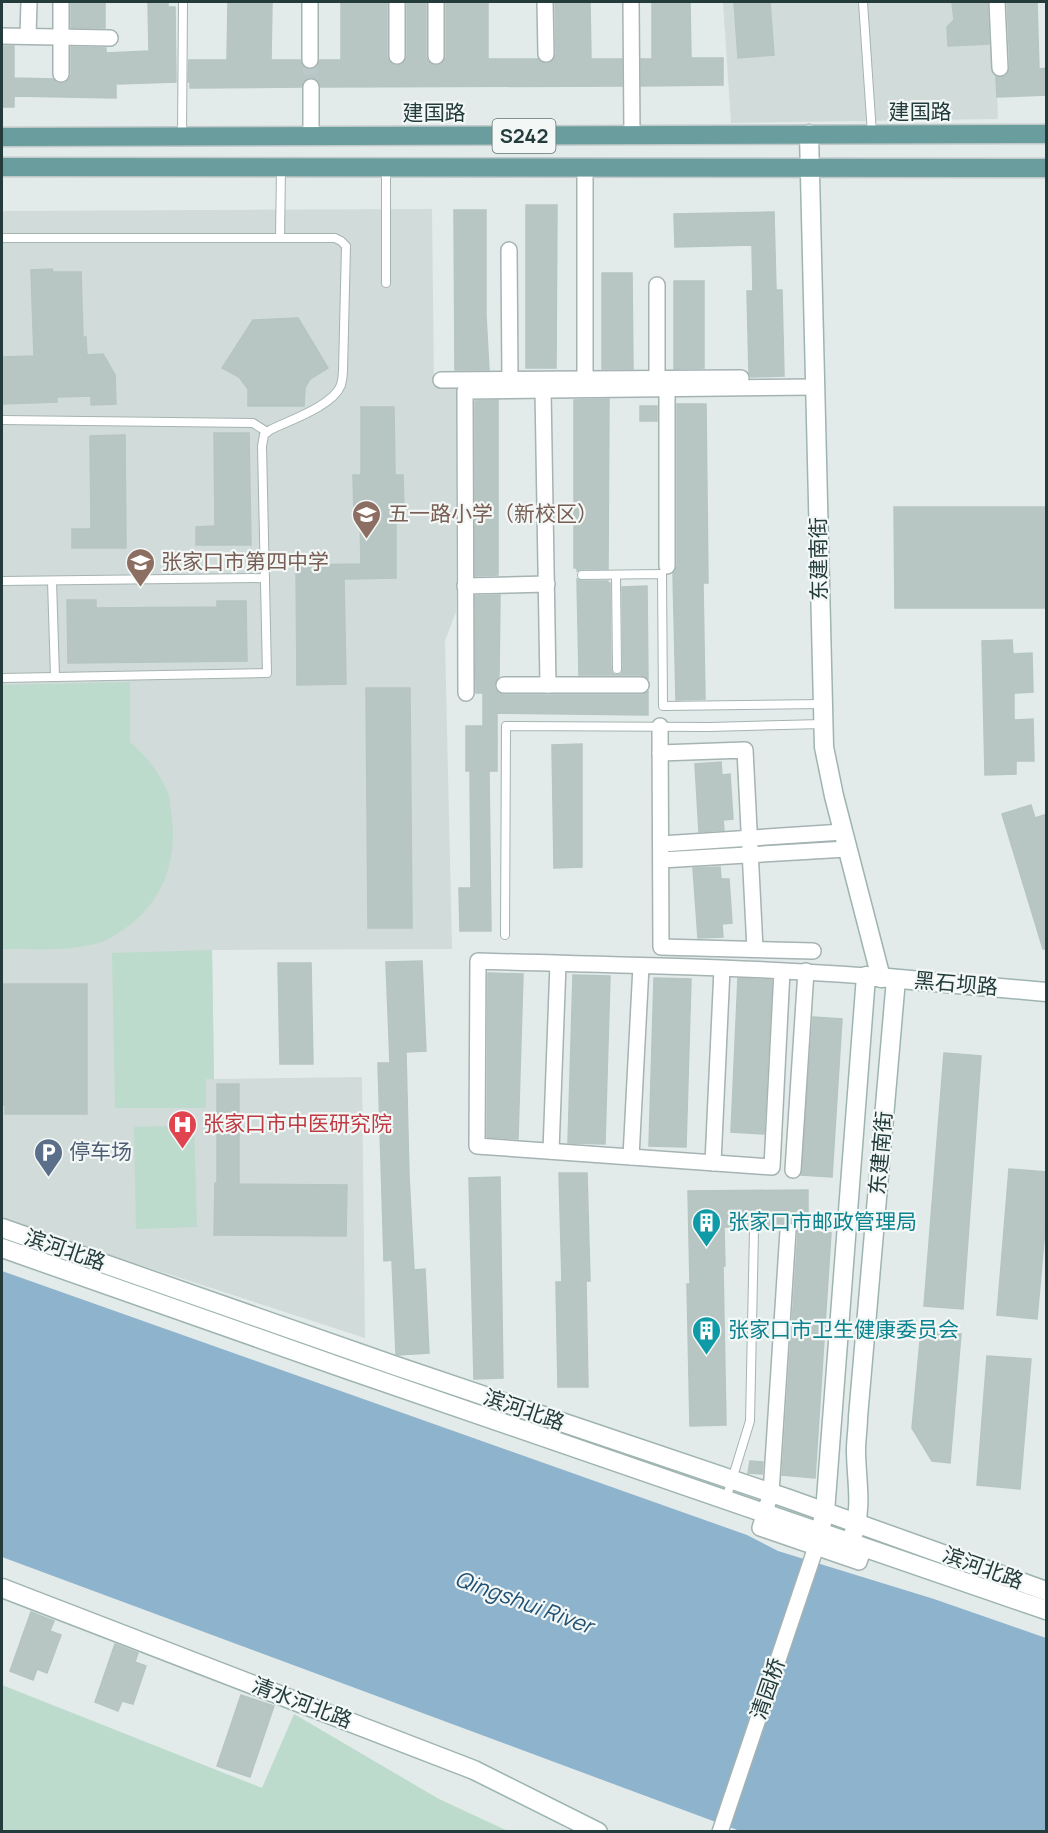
<svg xmlns="http://www.w3.org/2000/svg" width="1048" height="1833" viewBox="0 0 1048 1833" font-family="Manrope,'Noto Sans SC',sans-serif">
  <rect width="100%" height="100%" fill="#e2ebea"/>
  <g fill="#d1dbd9">
    <polygon points="723,2 994,2 998,119 731,123"/>
    <polygon points="432,209 434,386 456,387 456,612 445,641 452,949 212,950 214,1079 362,1077 365,1338 2,1220 2,211"/>
  </g>
  <g fill="#bcdbcd">
    <path d="M130 682V742C146 756 160 773 168 793 170 798 170 805 171 811 179 860 162 907 118 933 113 936 107 940 102 942 71 952 34 949 2 949V685Z"/>
    <polygon points="212,950 214,1079 206,1079 206,1108 115,1108 112,953"/>
    <polygon points="194,1125 197,1227 136,1229 134,1127"/>
    <polygon points="2,1685 262,1788 294,1714 439,1799 508,1831 2,1831"/>
  </g>
  <polygon fill="#8eb3cd" points="2,1271 747,1535 778,1551 934,1599 1046,1638 1046,1831 740,1831 2,1557"/>
  <g fill="#b8c6c3" stroke="#b5c5c2" stroke-width="1.5">
    <rect x="71" y="2" width="34" height="26"/>
    <polygon points="148,2 168,2 168,7 175,7 176,82 116,84 116,98 14,96 14,107 2,107 2,46 14,46 14,78 53,79 57,83 65,83 69,79 71,75 71,47 106,48 106,53 149,51"/>
    <polygon points="228,2 272,2 271,60 300,60 302,65 309,70 315,68 320,60 341,60 341,2 387,2 387,57 389,61 396,66 402,64 407,57 407,2 426,2 426,57 428,61 435,66 441,64 446,57 446,2 488,2 488,59 538,59 546,64 551,62 556,54 555,2 590,2 591,59 622,59 622,86 321,87 316,79 310,77 303,82 301,87 190,88 190,82 188,82 189,60 227,60"/>
    <polygon points="652,2 690,2 691,58 723,58 723,85 641,86 641,59 652,59"/>
    <polygon points="734,2 770,2 774,55 738,58"/>
    <polygon points="952,2 987,2 989,44 948,46 947,27 954,20"/>
    <polygon points="1007,2 1037,2 1039,69 1047,68 1047,95 997,97 996,77 1006,76 1010,68"/>
    <polygon points="526,205 557,205 556,368 526,368"/>
    <polygon points="454,210 486,210 486,316 489,370 455,370"/>
    <polygon points="774,212 776,290 782,290 784,376 751,377 749,373 747,291 753,291 752,245 675,247 674,214"/>
    <polygon points="52,269 53,272 81,272 83,337 86,337 87,355 103,354 115,375 116,404 91,405 91,396 57,397 57,402 2,404 2,357 34,356 31,270"/>
    <polygon points="602,273 632,273 633,369 602,369"/>
    <polygon points="674,281 704,281 704,368 674,369"/>
    <polygon points="298,318 328,368 310,379 305,388 304,406 248,406 248,389 239,377 222,368 253,320"/>
    <polygon points="609,399 608,569 582,569 577,571 577,568 574,568 574,400"/>
    <polygon points="498,400 498,575 475,576 475,401"/>
    <polygon points="677,404 706,404 708,583 703,583 705,699 676,700 673,573 677,566"/>
    <rect x="640" y="406" width="17" height="15"/>
    <polygon points="361,407 394,407 395,475 403,475 404,511 396,511 396,578 344,579 346,684 297,685 296,565 361,564 360,515 354,515 353,475 361,475"/>
    <polygon points="214,433 249,433 251,545 196,545 196,527 215,526"/>
    <polygon points="125,435 126,548 72,548 72,529 91,529 90,436"/>
    <polygon points="894,507 1047,507 1047,608 895,608"/>
    <polygon points="577,579 582,581 608,581 608,583 610,583 611,669 612,673 616,675 621,674 623,669 622,587 647,586 648,679 641,675 579,675"/>
    <polygon points="500,595 499,676 494,684 495,689 499,693 504,695 641,695 648,691 648,715 497,713 497,771 489,771 491,931 460,931 459,888 471,888 470,771 466,771 466,726 483,726 483,693 476,693 475,596"/>
    <polygon points="67,600 96,600 96,608 217,607 217,601 246,601 247,661 68,663"/>
    <polygon points="1012,640 1013,654 1032,653 1033,692 1014,693 1014,720 1033,719 1034,761 1016,761 1016,774 985,775 982,641"/>
    <polygon points="366,688 410,688 412,928 368,928"/>
    <polygon points="582,744 582,867 554,868 552,745"/>
    <polygon points="721,762 722,775 730,774 733,819 723,820 724,830 699,832 695,764"/>
    <polygon points="1031,805 1035,818 1047,814 1047,949 1043,949 1002,814"/>
    <polygon points="720,867 721,879 729,879 732,923 722,924 723,937 698,938 693,868"/>
    <polygon points="422,961 426,1051 406,1052 409,1176 414,1270 425,1269 429,1353 398,1355 396,1354 392,1260 384,1261 378,1063 390,1063 386,962"/>
    <polygon points="278,963 311,963 313,1064 280,1064"/>
    <polygon points="488,973 523,974 518,1139 487,1137"/>
    <polygon points="573,975 610,976 605,1144 568,1143"/>
    <polygon points="654,978 691,979 686,1147 649,1146"/>
    <polygon points="738,978 772,980 764,1134 731,1132"/>
    <polygon points="2,984 87,984 87,1114 5,1114 5,1105 2,1105"/>
    <polygon points="813,1017 842,1019 832,1177 801,1175"/>
    <polygon points="944,1053 981,1056 963,1309 924,1306"/>
    <polygon points="217,1084 239,1084 239,1184 347,1185 346,1236 214,1235 215,1183 217,1183"/>
    <polygon points="1009,1169 1047,1172 1047,1206 1037,1319 997,1315"/>
    <polygon points="559,1173 587,1173 590,1281 586,1281 588,1387 558,1387 556,1282 562,1282"/>
    <polygon points="500,1177 503,1378 474,1379 469,1178"/>
    <polygon points="808,1190 808,1231 831,1233 815,1478 782,1475 798,1232 796,1226 793,1223 784,1222 779,1227 759,1227 754,1224 749,1227 724,1227 725,1266 723,1266 726,1425 690,1426 687,1284 690,1284 688,1191"/>
    <polygon points="921,1330 961,1334 950,1463 932,1461 912,1428"/>
    <polygon points="987,1356 1031,1359 1020,1489 977,1485"/>
    <polygon points="750,1461 763,1462 762,1474 748,1473"/>
    <polygon points="31,1612 54,1621 50,1631 61,1635 47,1673 37,1669 33,1680 10,1671"/>
    <polygon points="115,1644 138,1653 135,1662 146,1666 133,1704 122,1701 118,1711 95,1702"/>
    <polygon points="241,1695 274,1706 250,1777 217,1766"/>
  </g>
  <g fill="none" stroke-linecap="round" stroke-linejoin="round">
    <polyline stroke="#bcc8c7" stroke-width="15" stroke-dasharray="15 8" stroke-linecap="butt" points="310,60 311,87"/>
    <defs>
      <g id="lane">
        <polyline points="863,2 872,134"/>
        <polyline points="182,136 183,2"/>
        <path d="M2 238H335L341 241 346 246 343 371C343 375 342 381 341 385 333 406 290 420 270 430L264 435 262 446 267 673 2 678"/>
        <polyline points="280,238 281,169"/>
        <polyline points="386,283 386,169"/>
        <polyline points="2,420 253,423 267,432"/>
        <polyline points="582,575 662,574 663,706 822,704"/>
        <polyline points="616,575 617,669"/>
        <polyline points="2,581 265,578"/>
        <polyline points="52,581 55,677"/>
        <polyline points="505,935 506,726 709,727 823,724"/>
        <polyline points="726,1499 750,1421 754,1230"/>
      </g>
      <g id="street">
        <polyline points="61,2 61,74"/>
        <polyline points="310,2 310,60"/>
        <polyline points="397,2 397,56"/>
        <polyline points="545,2 546,54"/>
        <polyline points="631,2 632,135"/>
        <polyline points="997,2 1000,68"/>
        <polyline points="2,36 110,38"/>
        <polyline points="28,36 29,2"/>
        <polyline points="436,56 436,2"/>
        <polyline points="311,87 311,136"/>
        <polyline points="509,250 510,379"/>
        <polyline points="657,285 657,378"/>
        <polyline points="585,379 585,168"/>
        <polyline points="441,380 741,378"/>
        <polyline points="667,389 667,566"/>
        <polyline points="543,390 548,685"/>
        <polyline points="465,586 547,584"/>
        <polyline points="504,685 641,685"/>
        <polyline points="466,693 465,391 815,387"/>
        <polyline points="660,726 661,947 813,951"/>
        <polyline points="660,753 745,750 755,949"/>
        <polyline points="661,844 843,832"/>
        <polyline points="661,860 847,849"/>
        <path d="M782 971 772 1167 477 1146 478 961C607 965 737 966 866 976"/>
        <polyline points="551,1151 558,964"/>
        <polyline points="631,1157 641,966"/>
        <polyline points="713,1163 722,969"/>
        <polyline points="793,1170 806,971"/>
        <polyline points="788,1231 771,1493 760,1528 859,1562 864,1547"/>
        <polyline points="720,1832 816,1547"/>
      </g>
      <g id="secondary">
        <polyline points="809,134 824,747 834,796 881,978"/>
        <polyline points="2,1228 396,1366 789,1499 1046,1591"/>
        <polyline points="2,1248 349,1370 1046,1610"/>
        <polyline points="822,1523 825,1512 866,976 1046,992"/>
        <path d="M853 1535C863 1506 856 1479 856 1450 856 1439 858 1428 858 1417L896 979"/>
        <polyline points="2,1588 474,1770 598,1832"/>
      </g>
      <g id="primary">
        <polyline points="2,137 1046,134"/>
        <polyline points="2,167 1046,168"/>
      </g>
    </defs>
    <use href="#lane" stroke="#a5b3b2" stroke-width="10"/>
    <use href="#street" stroke="#a5b3b2" stroke-width="18"/>
    <use href="#secondary" stroke="#9eb4b1" stroke-width="21"/>
    <use href="#primary" stroke="#c1c8c8" stroke-width="21"/>
    <use href="#lane" stroke="#fff" stroke-width="8"/>
    <use href="#street" stroke="#fff" stroke-width="15"/>
    <use href="#secondary" stroke="#fff" stroke-width="18"/>
    <use href="#primary" stroke="#6a9e9e" stroke-width="18"/>
  </g>
  <defs>
    <symbol id="school-pin" viewBox="-11 -11 22 30"><path d="M0 17L-7.5 6A9.5 9.5 0 1 1 7.5 6Z" fill="#8d6e63" stroke="#f3f8f7"/><path d="M0-5L7-2L0 1L-7-2ZM-4 1L0 2.5L4 1V4Q0 6-4 4Z" fill="#fff"/></symbol>
    <symbol id="hospital-pin" viewBox="-11 -11 22 30"><path d="M0 17L-7.5 6A9.5 9.5 0 1 1 7.5 6Z" fill="#e0444e" stroke="#f3f8f7"/><path d="M-5-5h3v3.5h4V-5h3V5h-3V1.5h-4V5h-3Z" fill="#fff"/></symbol>
    <symbol id="parking-pin" viewBox="-11 -11 22 30"><path d="M0 17L-7.5 6A9.5 9.5 0 1 1 7.5 6Z" fill="#5c6f8a" stroke="#f3f8f7"/><path d="M-3.5-5.5H1a3.5 3.5 0 0 1 0 7H-1V5.5H-3.5ZM-1-3.4V-.6H.8a1.4 1.4 0 0 0 0-2.8Z" fill="#fff"/></symbol>
    <symbol id="building-pin" viewBox="-11 -11 22 30"><path d="M0 17L-7.5 6A9.5 9.5 0 1 1 7.5 6Z" fill="#0f9aa8" stroke="#f3f8f7"/><path d="M-4-6H4V6H1V3H-1V6H-4ZM-2.5-4.3h1.7v1.8h-1.7ZM.8-4.3h1.7v1.8H.8ZM-2.5-1h1.7V.8h-1.7ZM.8-1h1.7V.8H.8Z" fill="#fff"/></symbol>
  </defs>
  <g fill-rule="evenodd">
    <use href="#school-pin" x="350" y="498" width="33" height="45"/>
    <use href="#school-pin" x="124" y="546" width="33" height="45"/>
    <use href="#hospital-pin" x="166" y="1108" width="33" height="45"/>
    <use href="#parking-pin" x="32" y="1136" width="33" height="45"/>
    <use href="#building-pin" x="690" y="1206" width="33" height="45"/>
    <use href="#building-pin" x="690" y="1314" width="33" height="45"/>
  </g>
  <g text-anchor="middle" stroke-width="4.5" stroke-linejoin="round" paint-order="stroke">
    <rect fill="#f3f8f7" stroke="#617473" stroke-width="1.5" x="492.5" y="119" width="63" height="34" rx="4.5"/>
    <g font-size="20" font-weight="bold" fill="#233c3b">
      <text x="524" y="143">S242</text>
    </g>
    <g font-size="21" fill="#233c3b" stroke="#f3f8f7">
      <text x="920" y="119">建国路</text>
      <text x="434" y="120">建国路</text>
      <text transform="translate(819 559) rotate(-91)" y="7">东建南街</text>
      <text transform="translate(956 984) rotate(5)" y="7">黑石坝路</text>
      <text transform="translate(881 1153) rotate(-85)" y="7">东建南街</text>
      <text transform="translate(65 1250) rotate(19)" y="7">滨河北路</text>
      <text transform="translate(524 1410) rotate(19)" y="7">滨河北路</text>
      <text transform="translate(983 1568) rotate(20)" y="7">滨河北路</text>
      <text transform="translate(768 1689) rotate(-71)" y="7">清园桥</text>
      <text transform="translate(302 1703) rotate(21)" y="7">清水河北路</text>
    </g>
    <g font-size="21" fill="#785e54" stroke="#f3f8f7" text-anchor="start">
      <text x="388" y="521">五一路小学（新校区）</text>
      <text x="161" y="569">张家口市第四中学</text>
    </g>
    <g font-size="21" fill="#be3a42" stroke="#f3f8f7" text-anchor="start">
      <text x="203" y="1131">张家口市中医研究院</text>
    </g>
    <g font-size="21" fill="#4e5e75" stroke="#f3f8f7" text-anchor="start">
      <text x="69" y="1159">停车场</text>
    </g>
    <g font-size="21" fill="#0d838f" stroke="#f3f8f7" text-anchor="start">
      <text x="728" y="1229">张家口市邮政管理局</text>
      <text x="728" y="1337">张家口市卫生健康委员会</text>
    </g>
    <g font-size="22" font-style="italic" fill="#215174" stroke="#f3f8f7">
      <text transform="translate(524 1602) rotate(20)" y="8">Qingshui River</text>
    </g>
  </g>
  <rect width="1048" height="1833" fill="none" stroke="#233c3b" stroke-width="6"/>
</svg>
